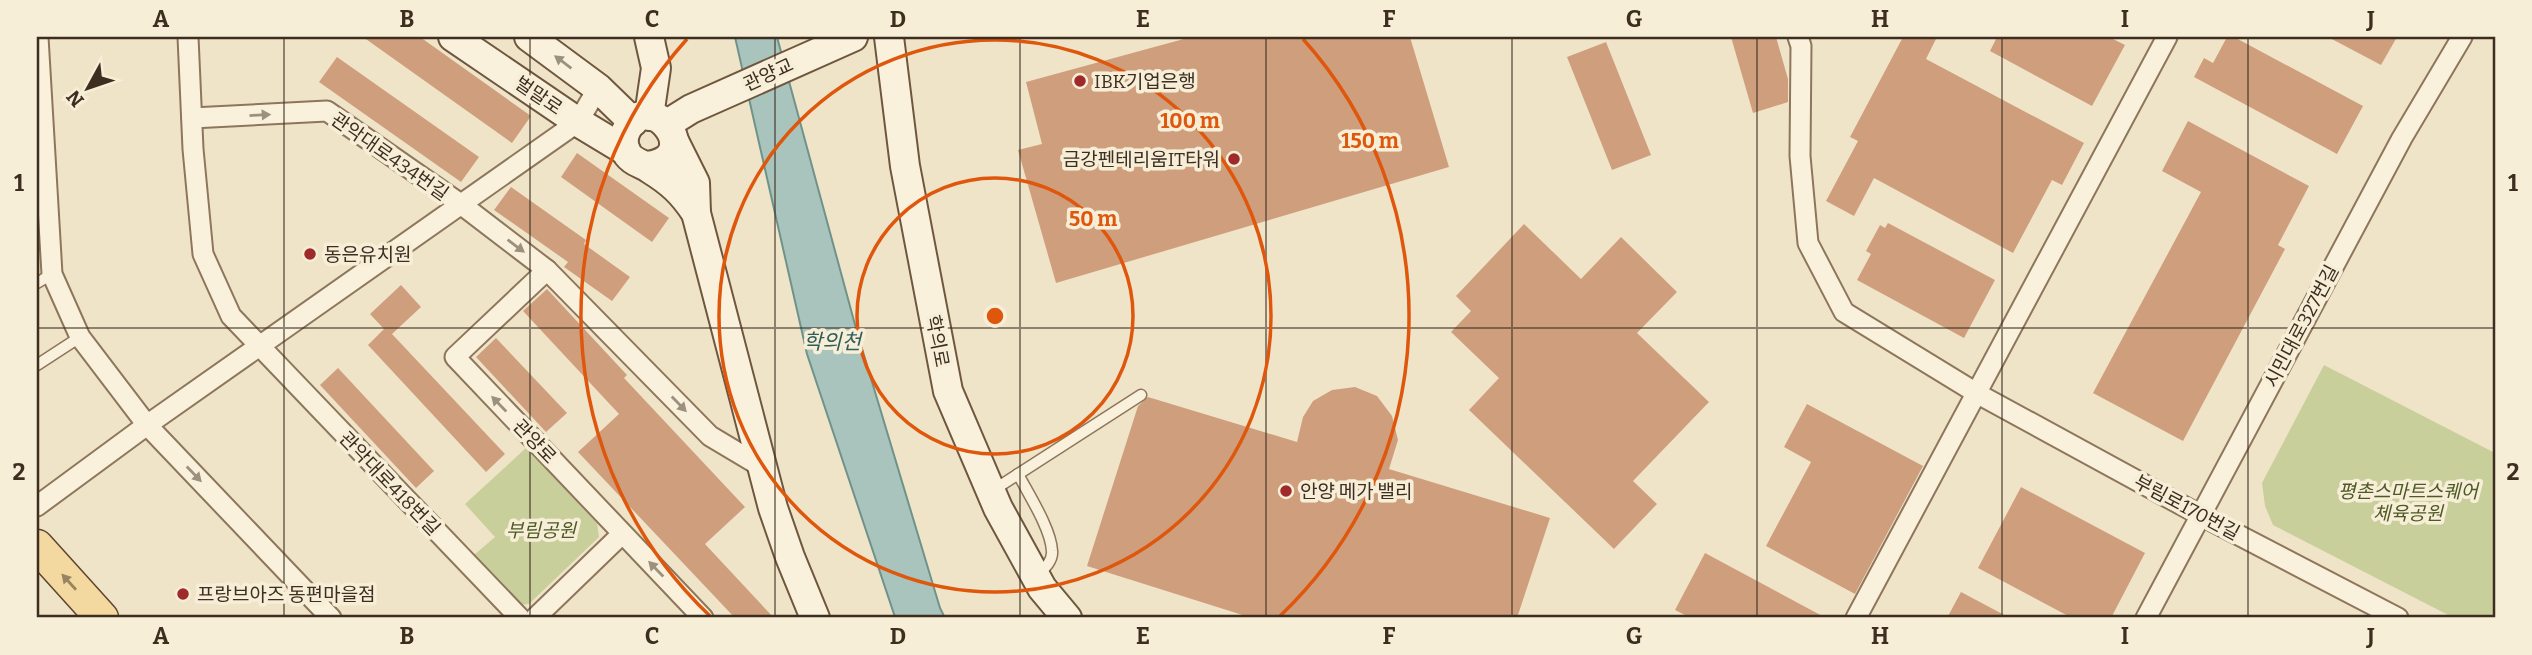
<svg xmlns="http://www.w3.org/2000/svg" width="2532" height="655" viewBox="0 0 2532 655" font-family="Bitter,'Noto Sans KR',serif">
  <rect width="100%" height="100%" fill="#f0e4c8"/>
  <g fill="#c9cf9b">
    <polygon points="2324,365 2495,453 2495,618 2454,618 2273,525 2265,506 2262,483"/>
    <polygon points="527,447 597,523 599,537 529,604 519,605 474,555 495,537 465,504"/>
  </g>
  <polygon fill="#a9c4bc" stroke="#6f938a" stroke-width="2" points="735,37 777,37 857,332 940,608 945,618 896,618 894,614 807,354"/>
  <g fill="#cf9f7d">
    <polygon points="363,37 420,37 531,116 512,143"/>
    <polygon points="1191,37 1410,37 1449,167 1056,283 1018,150 1042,144 1026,82"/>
    <polygon points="1731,37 1776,37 1788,79 1788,102 1753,113"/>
    <polygon points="1903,37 1937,37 1926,59 2084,143 2062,185 2052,180 2013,253 1874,178 1854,216 1826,201 1858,141 1850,137"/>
    <polygon points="1997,37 2109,37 2125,45 2092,106 1990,51"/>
    <polygon points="2227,37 2234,37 2363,106 2337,154 2194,77 2204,58 2213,63"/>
    <polygon points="2328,37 2397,37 2381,65"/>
    <polygon points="1606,42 1651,155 1612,170 1567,57"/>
    <polygon points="337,57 479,157 461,182 319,82"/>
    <polygon points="2188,121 2309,186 2278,245 2285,249 2183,441 2093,393 2201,192 2162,171"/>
    <polygon points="577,153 669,218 652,242 561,177"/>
    <polygon points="511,187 586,240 584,244 630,277 612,301 564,267 568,262 494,210"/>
    <polygon points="1888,223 1995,280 1964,338 1857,280 1871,254 1866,251 1880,225 1885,228"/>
    <polygon points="1524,224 1581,279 1621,237 1677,292 1637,333 1709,402 1633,481 1657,504 1614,549 1469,410 1499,378 1451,332 1471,311 1456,296"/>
    <polygon points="401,285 421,307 392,334 505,454 486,472 368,345 384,329 370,314"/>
    <polygon points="547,289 627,375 624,378 745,507 705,544 774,618 735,618 578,452 619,414 523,311"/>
    <polygon points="496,338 567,413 546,432 476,357"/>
    <polygon points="338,368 434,471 416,488 320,385"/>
    <polygon points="1355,387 1377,396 1392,416 1398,440 1389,469 1550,518 1517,618 1252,618 1087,566 1138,406 1148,397 1297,442 1303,417 1313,401 1332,390"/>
    <polygon points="1807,404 1923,466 1855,594 1766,546 1811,462 1784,447"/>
    <polygon points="2021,487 2145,553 2111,618 2072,618 1978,568"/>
    <polygon points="1705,553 1826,618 1691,618 1675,610"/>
    <polygon points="1961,592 2010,618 1947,618"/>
  </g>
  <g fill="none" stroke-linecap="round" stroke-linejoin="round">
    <defs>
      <g id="lane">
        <polyline points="37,283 52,274"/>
        <polyline points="37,365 80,337"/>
        <path d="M1018 474C1029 495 1051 529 1052 551 1053 560 1045 569 1038 574"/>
        <polyline points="995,489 1141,395"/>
      </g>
      <g id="street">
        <polyline points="38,37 52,274 80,337 147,425 331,618"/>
        <polyline points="188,37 193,149 203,254 231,316 520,618"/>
        <polyline points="1798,37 1801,46 1800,156 1808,243 1844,312 1978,394 2200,515 2398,618"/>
        <polyline points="192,118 327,111 462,205 547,270 710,436 762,467"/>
        <polyline points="547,270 455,357 703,618"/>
        <polyline points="37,506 147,425 578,122 598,88"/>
        <polyline points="535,618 622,534"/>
        <polyline points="1856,618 2167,37"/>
        <polyline points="2146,618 2402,138 2462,37"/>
      </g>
      <g id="secondary">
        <polyline points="453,37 578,122 626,151"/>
        <polyline points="529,37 598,88 633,122"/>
        <polyline points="889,37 905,166 948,391 998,508 1042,588 1067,618"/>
        <polyline points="649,116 656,68 649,37"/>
        <polyline points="667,124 691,109 853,37"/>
        <polyline points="674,141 695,183 696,213 773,508 790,557 815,618"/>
        <path d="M647 166C708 158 650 85 627 129 622 138 623 147 628 155 634 163 642 163 650 169 671 182 682 192 696 213"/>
      </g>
      <polyline id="primary" points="37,546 102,618"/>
    </defs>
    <use href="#lane" stroke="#8d765c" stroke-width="13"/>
    <use href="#street" stroke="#8d765c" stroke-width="23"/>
    <use href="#secondary" stroke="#6f573f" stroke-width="32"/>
    <use href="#primary" stroke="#5b4430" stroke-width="35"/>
    <use href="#lane" stroke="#faf1dc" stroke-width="10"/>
    <use href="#street" stroke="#faf1dc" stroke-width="19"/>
    <use href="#secondary" stroke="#faf1dc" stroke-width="28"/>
    <use href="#primary" stroke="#f3d9a0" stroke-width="32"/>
  </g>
  <defs><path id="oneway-solid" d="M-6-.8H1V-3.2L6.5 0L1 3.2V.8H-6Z" transform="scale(1.75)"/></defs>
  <g fill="#9c907e">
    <use href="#oneway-solid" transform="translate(563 62) rotate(-143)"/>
    <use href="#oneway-solid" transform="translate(260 115) rotate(-3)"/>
    <use href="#oneway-solid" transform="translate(516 246) rotate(37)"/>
    <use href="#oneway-solid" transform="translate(499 404) rotate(-134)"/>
    <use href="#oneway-solid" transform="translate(679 404) rotate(46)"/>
    <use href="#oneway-solid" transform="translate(194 474) rotate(46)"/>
    <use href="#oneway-solid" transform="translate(656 569) rotate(-134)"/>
  </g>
  <use fill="#988460" href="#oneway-solid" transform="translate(69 582) rotate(-132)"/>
  <path fill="none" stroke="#3d2e20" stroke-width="2" stroke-opacity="0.55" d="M284 37V618M530 37V618M775 37V618M1020 37V618M1266 37V618M1512 37V618M1757 37V618M2002 37V618M2248 37V618M37 328H2495"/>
  <g fill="none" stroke="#df570d" stroke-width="3.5">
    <circle cx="995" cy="316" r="138"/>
    <circle cx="995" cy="316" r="276"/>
    <path d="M710 616A414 414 0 0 1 687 39M1303 39A414 414 0 0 1 1280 616"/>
  </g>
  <g fill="#9e2a2b" stroke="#f7eed8" stroke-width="2.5">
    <circle cx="1080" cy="81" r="7"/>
    <circle cx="1234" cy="159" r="7"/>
    <circle cx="310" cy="254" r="7"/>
    <circle cx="1286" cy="491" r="7"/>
    <circle cx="183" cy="594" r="7"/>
  </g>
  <g text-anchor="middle" stroke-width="7" stroke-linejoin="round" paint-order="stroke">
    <g font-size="19" fill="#3d2e20" stroke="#f7eed8">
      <text transform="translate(768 74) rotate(-25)" y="7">관양교</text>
      <text transform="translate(539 95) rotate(34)" y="7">벌말로</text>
      <text transform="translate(390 156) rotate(35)" y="7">관악대로434번길</text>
      <text transform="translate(2301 326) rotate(-62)" y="7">시민대로327번길</text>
      <text transform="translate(938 341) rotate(79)" y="7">학의로</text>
      <text transform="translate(535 441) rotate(46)" y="7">관양로</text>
      <text transform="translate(390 483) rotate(46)" y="7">관악대로418번길</text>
      <text transform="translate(2187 507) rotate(28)" y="7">부림로170번길</text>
    </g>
    <g font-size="19" fill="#3d2e20" stroke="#f7eed8" text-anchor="start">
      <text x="1094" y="88">IBK기업은행</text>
      <text x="1220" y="166" text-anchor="end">금강펜테리움IT타워</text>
      <text x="324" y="261">동은유치원</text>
      <text x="1300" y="498">안양 메가 밸리</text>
      <text x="197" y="601">프랑브아즈 동편마을점</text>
    </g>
    <g font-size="19" font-style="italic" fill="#4d5a26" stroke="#f7eed8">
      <text x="2408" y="498">평촌스마트스퀘어<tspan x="2408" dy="22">체육공원</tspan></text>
      <text x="541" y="537">부림공원</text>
    </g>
    <g font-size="21" font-style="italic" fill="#2f5d5a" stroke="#f7eed8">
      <text x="832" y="349">학의천</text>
    </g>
  </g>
  <circle cx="995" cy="316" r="10" fill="#df570d" stroke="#f7eed8" stroke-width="3.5"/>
  <g font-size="21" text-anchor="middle" font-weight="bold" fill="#df570d" stroke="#f7eed8" stroke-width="7" stroke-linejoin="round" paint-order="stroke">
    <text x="1190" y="128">100 m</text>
    <text x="1370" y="148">150 m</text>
    <text x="1093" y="226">50 m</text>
  </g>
  <rect width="2532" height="655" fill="none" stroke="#f7eed8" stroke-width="77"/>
  <g transform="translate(88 88) rotate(230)" stroke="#f7eed8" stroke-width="5" paint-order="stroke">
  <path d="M0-5L12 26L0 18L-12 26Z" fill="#3d2e20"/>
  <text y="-10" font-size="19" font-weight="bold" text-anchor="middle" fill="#3d2e20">N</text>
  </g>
  <rect x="38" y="38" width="2456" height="578" fill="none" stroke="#3d2e20" stroke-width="2.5"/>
  <g font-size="23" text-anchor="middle" font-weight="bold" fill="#3d2e20">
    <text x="161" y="27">A</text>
    <text x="407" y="27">B</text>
    <text x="652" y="27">C</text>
    <text x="898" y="27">D</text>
    <text x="1143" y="27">E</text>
    <text x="1389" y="27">F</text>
    <text x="1634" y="27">G</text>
    <text x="1880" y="27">H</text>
    <text x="2125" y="27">I</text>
    <text x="2371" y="27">J</text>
    <text x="19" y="191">1</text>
    <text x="2513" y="191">1</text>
    <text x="19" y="480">2</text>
    <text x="2513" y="480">2</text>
    <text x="161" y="644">A</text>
    <text x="407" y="644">B</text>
    <text x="652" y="644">C</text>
    <text x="898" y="644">D</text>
    <text x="1143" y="644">E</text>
    <text x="1389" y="644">F</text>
    <text x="1634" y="644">G</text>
    <text x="1880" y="644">H</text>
    <text x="2125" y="644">I</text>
    <text x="2371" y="644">J</text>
  </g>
</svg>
